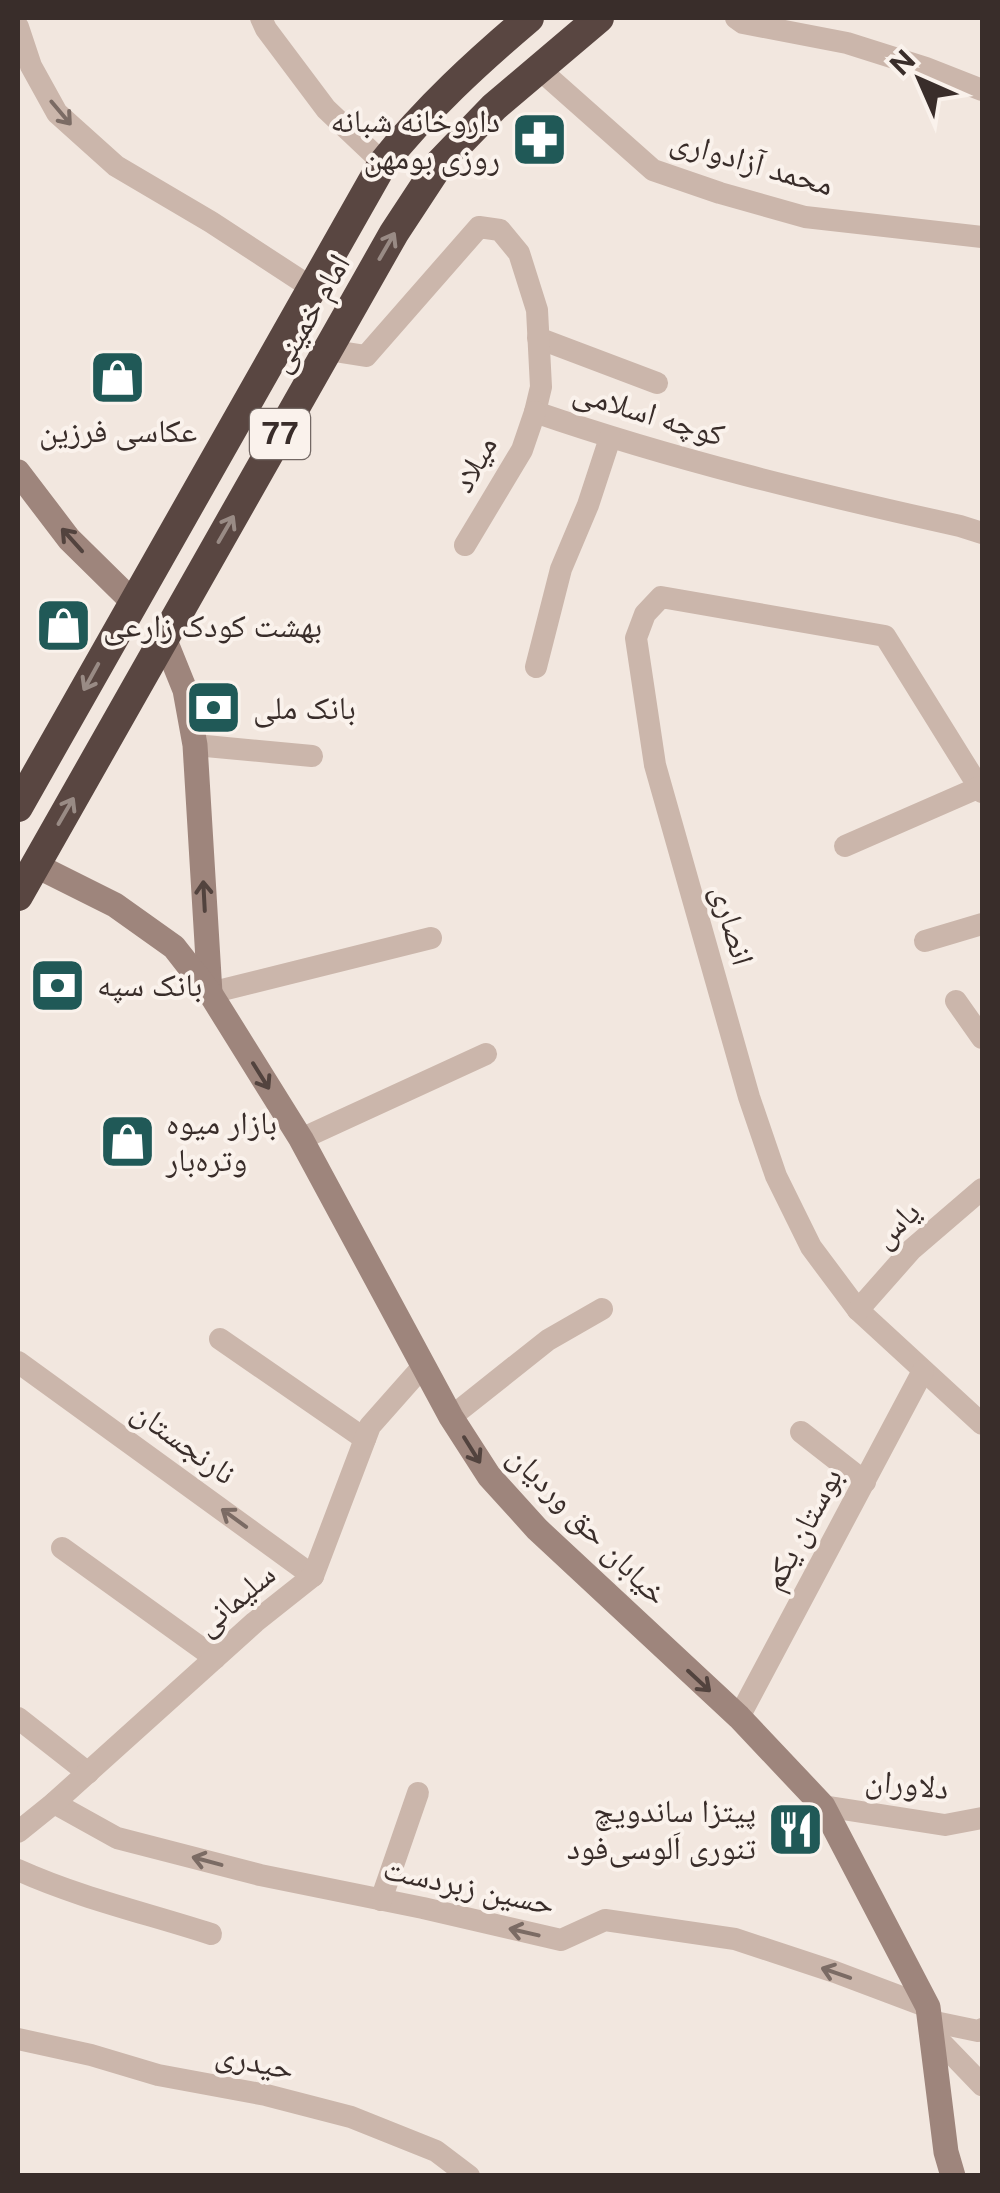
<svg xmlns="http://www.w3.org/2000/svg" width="1000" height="2193" viewBox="0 0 1000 2193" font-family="'Public Sans','Noto Naskh Arabic',sans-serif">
  <rect width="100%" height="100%" fill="#f2e7df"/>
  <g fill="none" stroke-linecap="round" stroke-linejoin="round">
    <g stroke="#cbb6ab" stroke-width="22">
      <polyline points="261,18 266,29 326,109 383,163"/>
      <polyline points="736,18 743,23 847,43 926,68 982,90"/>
      <polyline points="18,27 31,66 57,113 116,166 211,222 312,288"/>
      <polyline points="538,68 653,170 720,193 805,217 982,237"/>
      <polyline points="538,338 657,383"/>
      <path d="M328 350 366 356 479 227 500 230 519 253 537 310 541 387 535 412C674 460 816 494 960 526L982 533"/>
      <polyline points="465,545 522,450 535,412"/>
      <polyline points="536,667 561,569 588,505 610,438"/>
      <polyline points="195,745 312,756"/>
      <polyline points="982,792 885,636 661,597 645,614 636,638 655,765 749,1097 776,1176 811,1247 858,1310 982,1424"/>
      <polyline points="845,846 980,787"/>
      <polyline points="925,941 982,924"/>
      <polyline points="210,993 431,938"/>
      <polyline points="956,1001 982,1038"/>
      <polyline points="301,1139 486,1054"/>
      <polyline points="858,1310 911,1250 982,1189"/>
      <polyline points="220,1339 365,1439"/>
      <polyline points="18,1362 313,1576"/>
      <polyline points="451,1417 548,1340 602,1309"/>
      <polyline points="801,1432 865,1482"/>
      <polyline points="62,1548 215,1658"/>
      <polyline points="739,1717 923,1371"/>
      <polyline points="18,1718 88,1773"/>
      <polyline points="54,1803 117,1838 260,1875 423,1908 561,1940 605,1920 735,1939 835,1972 928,2007"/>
      <polyline points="823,1806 945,1825 982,1818"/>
      <polyline points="18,1832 54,1803 255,1622 313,1576 370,1426 424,1365"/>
      <path d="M18 1870C80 1898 146 1913 211 1934"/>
      <polyline points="381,1900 418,1793"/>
      <polyline points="930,2021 978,2031 982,2029"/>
      <polyline points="931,2032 982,2085"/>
      <polyline points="18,2039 91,2055 158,2075 266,2095 351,2117 436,2151 469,2176"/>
    </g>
    <g stroke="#9e857c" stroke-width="25">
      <polyline points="18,472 69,539 133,602"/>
      <polyline points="164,638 185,690 195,745 210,993"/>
      <polyline points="35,865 115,905 174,947 210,993 301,1139 451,1417 489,1476 537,1529 739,1717 823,1806 928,2007 946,2152 953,2176"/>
    </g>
    <g stroke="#594641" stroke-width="30">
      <path d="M18 807 383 163C427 108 476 63 529 18"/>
      <polyline points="18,896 394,233 440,163 494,107 599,18"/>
    </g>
  </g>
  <defs><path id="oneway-shaft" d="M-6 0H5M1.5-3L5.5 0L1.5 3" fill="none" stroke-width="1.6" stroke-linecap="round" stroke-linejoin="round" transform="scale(2.5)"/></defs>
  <g stroke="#7b6b64">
    <use href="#oneway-shaft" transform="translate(61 113) rotate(50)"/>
    <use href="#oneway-shaft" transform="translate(234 1518) rotate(-144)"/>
    <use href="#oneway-shaft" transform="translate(207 1861) rotate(-165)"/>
    <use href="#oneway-shaft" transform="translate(524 1932) rotate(-167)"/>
    <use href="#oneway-shaft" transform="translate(836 1973) rotate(-161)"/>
  </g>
  <g stroke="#998b85">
    <use href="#oneway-shaft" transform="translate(387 246) rotate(-60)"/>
    <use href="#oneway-shaft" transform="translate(226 529) rotate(-60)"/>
    <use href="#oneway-shaft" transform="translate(91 677) rotate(119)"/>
    <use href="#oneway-shaft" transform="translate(66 811) rotate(-60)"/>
  </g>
  <g stroke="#52433e">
    <use href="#oneway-shaft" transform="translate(72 540) rotate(-132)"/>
    <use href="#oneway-shaft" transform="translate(204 896) rotate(-93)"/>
    <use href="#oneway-shaft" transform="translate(261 1076) rotate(58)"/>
    <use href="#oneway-shaft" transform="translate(472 1450) rotate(58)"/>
    <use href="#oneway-shaft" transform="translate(699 1681) rotate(43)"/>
  </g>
  <defs>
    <symbol id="pharmacy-square" viewBox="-11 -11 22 22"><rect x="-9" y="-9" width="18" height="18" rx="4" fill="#205957" stroke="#faf2ec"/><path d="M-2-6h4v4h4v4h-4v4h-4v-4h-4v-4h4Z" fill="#fff"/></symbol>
    <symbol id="shop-square" viewBox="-11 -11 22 22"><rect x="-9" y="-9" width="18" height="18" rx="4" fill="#205957" stroke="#faf2ec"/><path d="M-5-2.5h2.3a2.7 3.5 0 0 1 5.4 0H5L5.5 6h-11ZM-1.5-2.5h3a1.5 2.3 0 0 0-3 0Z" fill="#fff"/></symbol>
    <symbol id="bank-square" viewBox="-11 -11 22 22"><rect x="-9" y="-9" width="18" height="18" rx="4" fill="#205957" stroke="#faf2ec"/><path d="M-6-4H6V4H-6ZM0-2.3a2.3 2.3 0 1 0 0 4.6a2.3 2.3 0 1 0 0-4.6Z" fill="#fff"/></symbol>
    <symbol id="restaurant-square" viewBox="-11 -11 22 22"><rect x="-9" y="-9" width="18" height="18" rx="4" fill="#205957" stroke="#faf2ec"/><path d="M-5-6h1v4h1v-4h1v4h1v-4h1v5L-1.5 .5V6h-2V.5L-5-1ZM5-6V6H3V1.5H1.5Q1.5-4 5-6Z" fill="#fff"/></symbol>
  </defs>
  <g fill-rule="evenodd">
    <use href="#pharmacy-square" x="508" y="108" width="63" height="63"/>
    <use href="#shop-square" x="86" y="346" width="63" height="63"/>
    <use href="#shop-square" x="32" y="594" width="63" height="63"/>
    <use href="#bank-square" x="182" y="676" width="63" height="63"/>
    <use href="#bank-square" x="26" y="954" width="63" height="63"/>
    <use href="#shop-square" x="96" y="1110" width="63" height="63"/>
    <use href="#restaurant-square" x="764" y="1798" width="63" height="63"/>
  </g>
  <g text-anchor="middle" stroke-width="8" stroke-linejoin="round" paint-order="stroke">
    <rect fill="#faf2ec" stroke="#736864" stroke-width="2.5" x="250" y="409" width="60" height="50" rx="8"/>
    <g font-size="30" font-weight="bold" fill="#392d2a">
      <text x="280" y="444">77</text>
    </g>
    <g font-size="32" fill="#392d2a" stroke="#faf2ec" text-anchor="start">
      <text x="500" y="132" text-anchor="end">داروخانه شبانه<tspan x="500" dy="37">روزی بومهن</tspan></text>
      <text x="118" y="442" text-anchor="middle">عکاسی فرزین</text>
      <text x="103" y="637">بهشت کودک زارعی</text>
      <text x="253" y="719">بانک ملی</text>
      <text x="97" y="996">بانک سپه</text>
      <text x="166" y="1134">بازار میوه<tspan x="166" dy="37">وتره‌بار</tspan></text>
      <text x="756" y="1822" text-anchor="end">پیتزا ساندویچ<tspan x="756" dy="37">تنوری اَلوسی‌‌فود</tspan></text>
    </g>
    <g font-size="32" fill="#392d2a" stroke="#faf2ec">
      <text transform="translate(752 162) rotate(16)" y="11">محمد آزادواری</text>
      <text transform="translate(309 313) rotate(-60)" y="11">امام خمینی</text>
      <text transform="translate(649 413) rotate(17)" y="11">کوچه اسلامی</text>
      <text transform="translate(474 464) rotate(-61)" y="11">میلاد</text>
      <text transform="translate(733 925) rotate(74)" y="11">انصاری</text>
      <text transform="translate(896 1224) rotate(-44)" y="11">یاس</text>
      <text transform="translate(184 1442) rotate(36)" y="11">نارنجستان</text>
      <text transform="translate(588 1525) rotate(45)" y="11">خیابان حق وردیان</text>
      <text transform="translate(802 1529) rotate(-62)" y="11">بوستان یکم</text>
      <text transform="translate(235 1599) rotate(-40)" y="11">سلیمانی</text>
      <text transform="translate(907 1784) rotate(6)" y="11">دلاوران</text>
      <text transform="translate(469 1886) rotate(12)" y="11">حسین زبردست</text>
      <text transform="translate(255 2061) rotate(12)" y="11">حیدری</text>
    </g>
  </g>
  <rect width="1000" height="2193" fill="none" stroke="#392d2a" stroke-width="40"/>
  <g transform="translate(920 80) rotate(315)" stroke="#faf2ec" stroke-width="8" paint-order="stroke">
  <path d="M0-8L18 38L0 25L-18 38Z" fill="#392d2a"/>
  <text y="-15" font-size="28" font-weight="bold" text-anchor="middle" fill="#392d2a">N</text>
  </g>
</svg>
